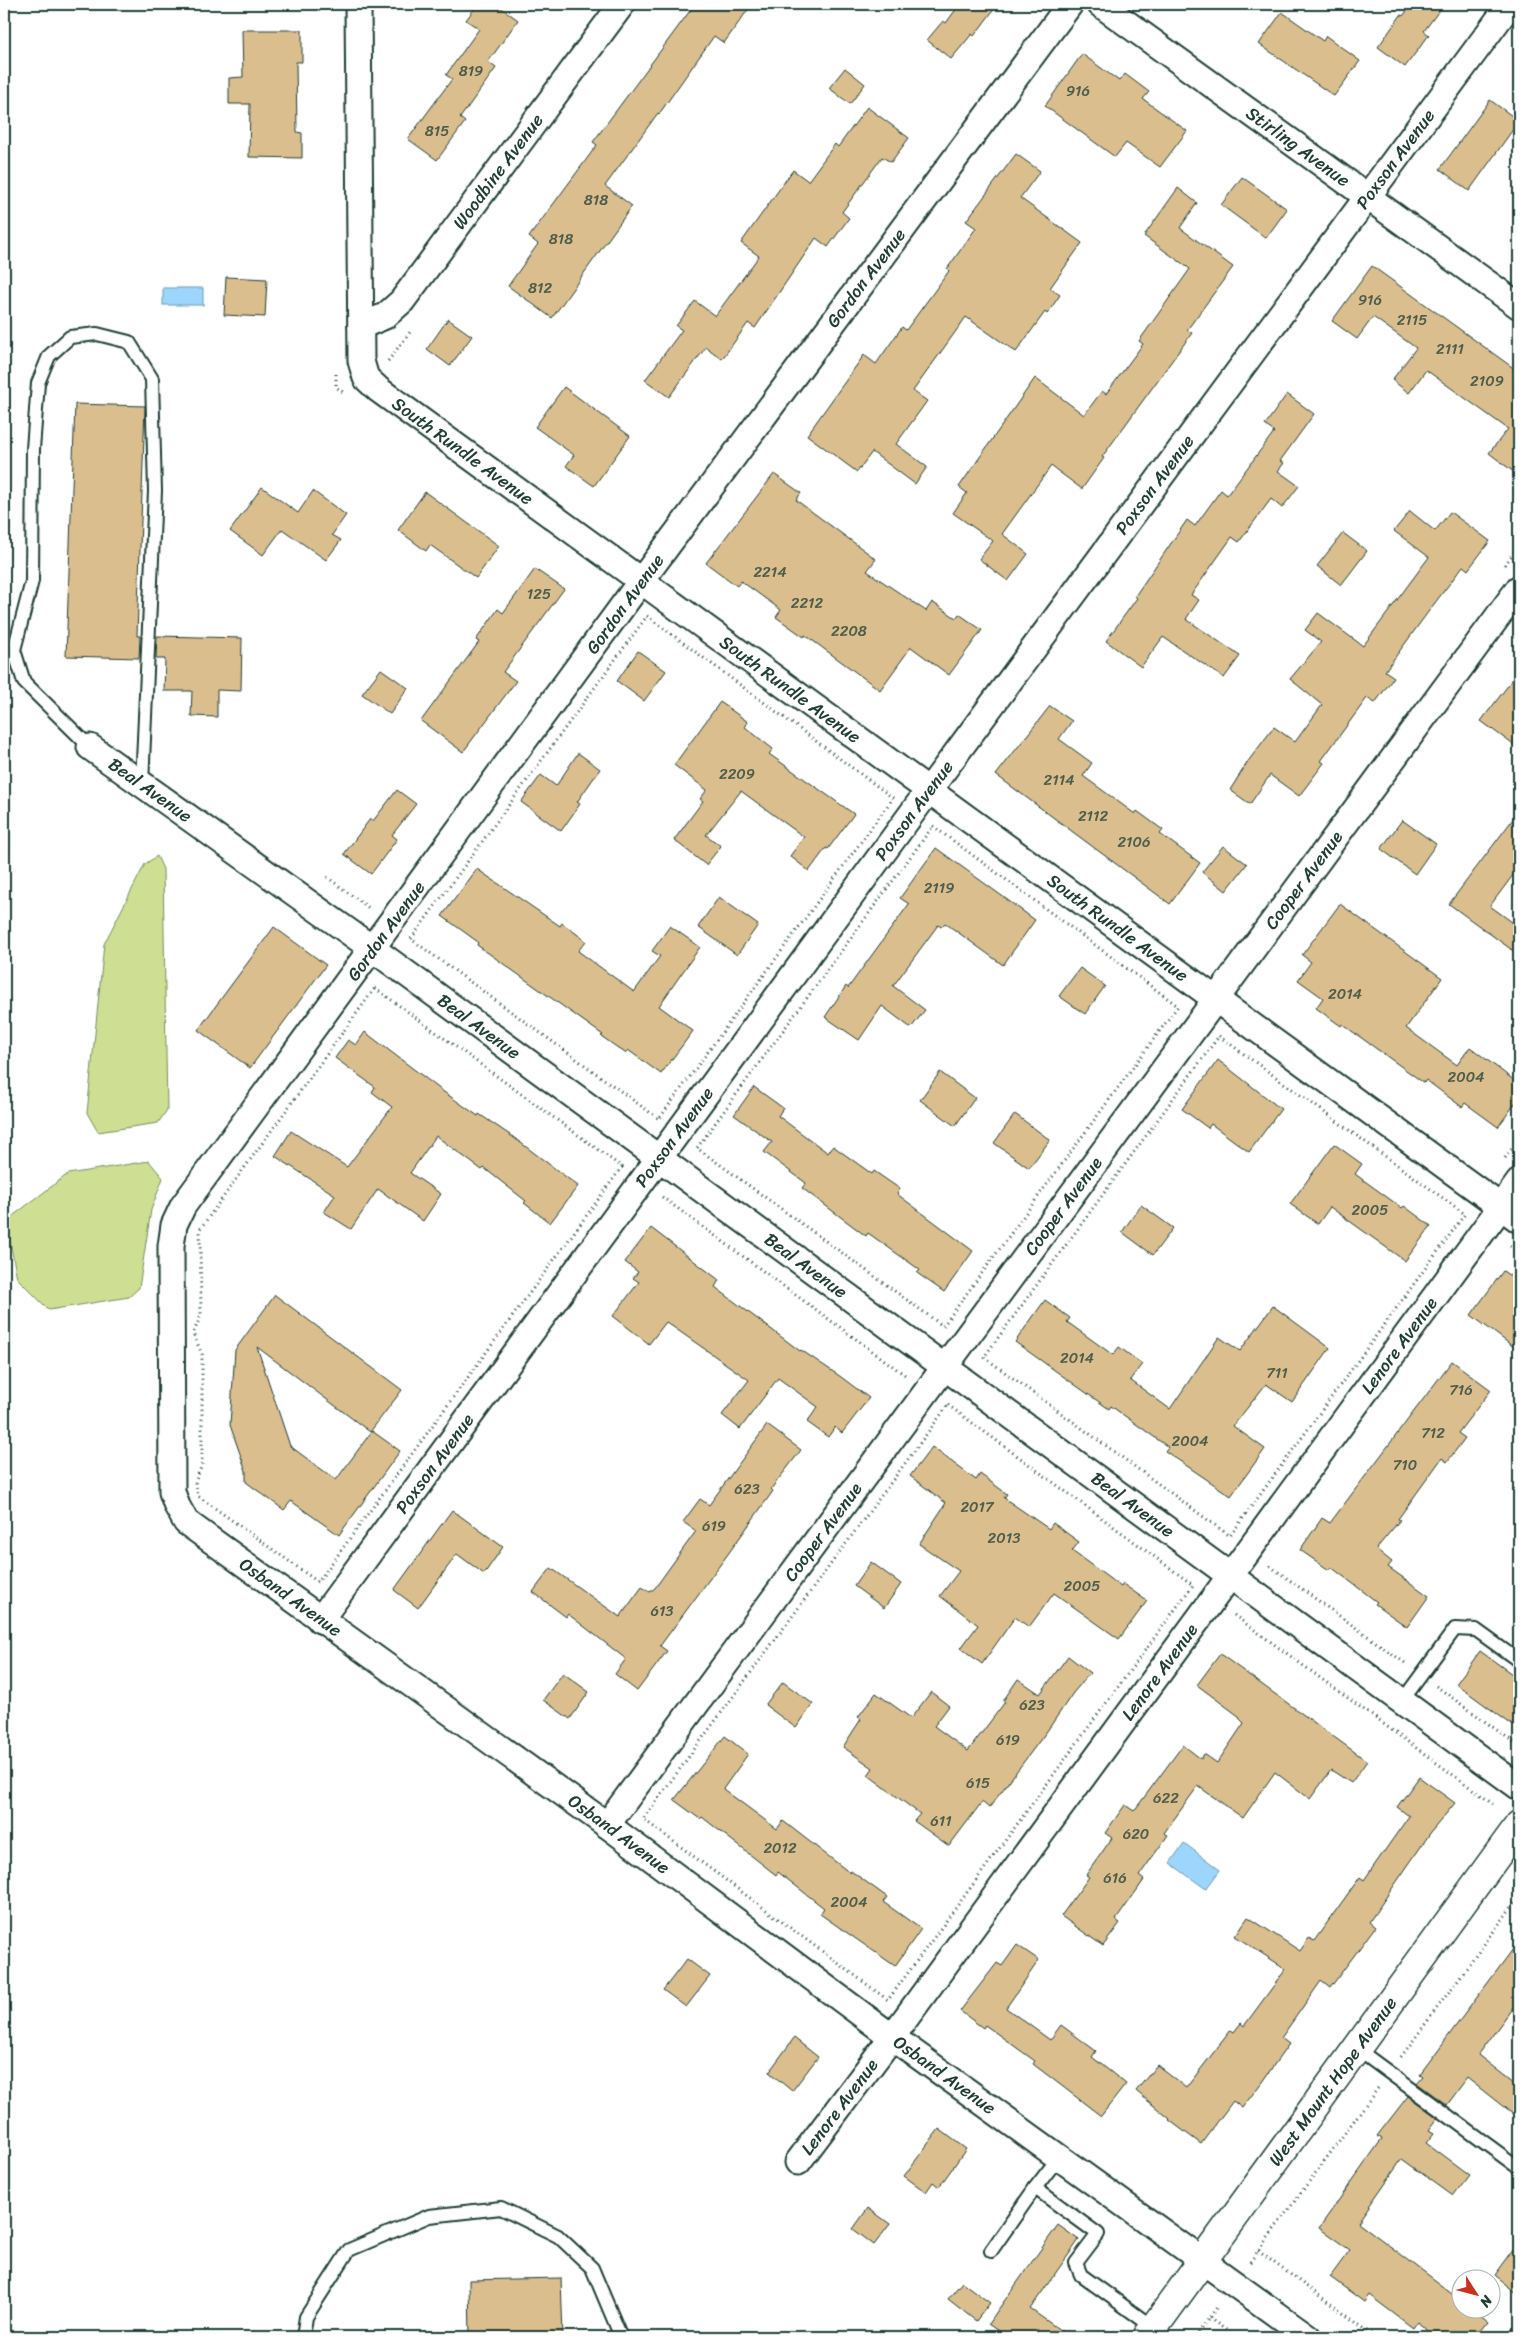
<svg xmlns="http://www.w3.org/2000/svg" width="1523" height="2341" viewBox="0 0 1523 2341" font-family="Sriracha,sans-serif">
  <rect width="100%" height="100%" fill="#fff"/>
  <filter id="ink" filterUnits="userSpaceOnUse"><feTurbulence type="fractalNoise" baseFrequency=".02" numOctaves="2"/><feDisplacementMap in="SourceGraphic" scale="10" xChannelSelector="R" yChannelSelector="G"/><feConvolveMatrix kernelMatrix="1 2 1 2 8 2 1 2 1" color-interpolation-filters="sRGB"/></filter>
  <g filter="url(#ink)">
    <g fill="#cede92" stroke="#768e63">
      <polygon points="157,856 163,869 167,1110 158,1123 98,1132 87,1113 104,944 145,864"/>
      <polygon points="149,1161 163,1178 151,1210 139,1288 129,1297 49,1310 17,1278 6,1221 68,1174"/>
    </g>
    <g fill="#9dd6fd" stroke="#6b99ad">
      <rect x="163" y="288" width="40" height="17"/>
      <polygon points="1184,1843 1220,1870 1206,1889 1170,1863"/>
    </g>
    <g fill="#dabe8e" stroke="#1f3d34">
      <polygon points="478,4 496,4 518,20 488,62 496,68 460,118 465,122 437,160 408,139 452,79 446,75 479,29 466,20"/>
      <polygon points="695,4 752,4 724,43 714,36 659,114 658,113 605,186 632,206 552,318 508,286 538,244 529,237 597,145 593,142"/>
      <polygon points="960,4 998,4 974,36 972,34 951,59 927,40 943,21 946,23"/>
      <polygon points="1412,4 1444,4 1424,31 1429,35 1405,67 1378,47 1401,15 1403,16"/>
      <polygon points="1282,12 1323,41 1326,36 1360,61 1334,96 1259,44"/>
      <polygon points="242,30 302,30 302,62 296,62 297,132 302,133 302,158 249,157 250,104 229,104 229,78 243,77"/>
      <polygon points="1082,54 1119,81 1125,74 1149,92 1143,99 1187,131 1160,167 1126,143 1115,157 1045,106"/>
      <polygon points="845,68 865,84 850,104 829,88"/>
      <polygon points="1490,100 1519,121 1469,191 1440,169"/>
      <polygon points="867,107 909,138 891,162 882,157 842,212 849,218 828,247 816,238 755,328 748,323 722,359 706,347 669,397 645,380 682,330 676,326 695,301 715,316 759,256 741,243 793,170 808,181 835,144 838,147"/>
      <polygon points="1016,154 1040,171 1020,198 1082,243 1050,288 1060,295 1047,314 1045,312 1016,352 966,317 913,391 927,401 896,444 927,467 915,484 872,452 857,472 807,435 864,355 876,364 902,327 906,330 949,271 947,269 976,228 966,221"/>
      <polygon points="1242,177 1287,209 1266,238 1221,205"/>
      <polygon points="1178,188 1197,203 1180,228 1233,267 1187,330 1192,333 1102,457 1104,458 1082,489 1051,466 1002,534 1028,554 1008,581 979,559 993,541 953,513 967,493 959,487 1035,378 1084,415 1102,391 1106,394 1143,344 1139,341 1190,269 1144,236"/>
      <polygon points="1372,266 1519,372 1519,476 1489,453 1508,429 1426,370 1409,393 1392,380 1416,348 1373,317 1357,339 1332,321"/>
      <polygon points="226,277 267,279 265,317 224,315"/>
      <polygon points="448,319 472,336 450,366 427,349"/>
      <polygon points="564,387 630,436 594,486 566,466 574,455 535,427"/>
      <polygon points="1287,394 1314,414 1280,461 1284,463 1278,471 1299,486 1282,508 1271,499 1239,542 1232,537 1191,595 1199,600 1186,619 1240,656 1224,678 1163,637 1141,667 1106,641 1137,598 1135,596 1187,520 1195,526 1221,490 1227,495 1274,432 1265,425"/>
      <polygon points="75,404 145,406 137,636 140,636 139,658 66,656"/>
      <polygon points="774,474 801,493 796,500 876,559 867,571 926,611 932,602 956,618 959,614 982,630 949,675 911,647 880,690 805,635 804,637 776,617 781,610 741,581 737,586 706,563"/>
      <polygon points="262,487 298,513 313,491 346,515 332,535 341,540 326,560 282,529 263,555 230,531"/>
      <polygon points="425,492 499,546 476,578 430,545 426,551 398,530"/>
      <polygon points="1410,511 1435,531 1450,512 1490,541 1468,570 1463,566 1431,608 1385,671 1394,677 1375,703 1367,698 1321,761 1324,763 1299,796 1270,775 1250,804 1230,790 1249,760 1274,727 1295,742 1322,705 1290,679 1321,642 1305,630 1318,613 1363,646 1429,557 1394,531"/>
      <polygon points="1343,533 1367,551 1341,585 1317,566"/>
      <polygon points="535,569 564,589 503,672 516,681 463,752 421,721 479,642 476,640 498,609 503,613"/>
      <polygon points="157,636 242,638 241,691 217,690 217,717 191,716 192,691 164,691 165,659 156,659"/>
      <polygon points="638,651 666,671 644,701 617,681"/>
      <polygon points="381,669 408,688 390,714 362,694"/>
      <polygon points="1519,671 1519,749 1481,721"/>
      <polygon points="720,702 748,722 745,727 773,749 769,754 854,814 828,849 826,848 809,871 790,856 804,837 741,791 706,835 721,846 706,865 674,840 703,801 700,799 707,790 674,765"/>
      <polygon points="1050,706 1072,721 1059,739 1092,763 1083,776 1135,814 1137,811 1163,830 1160,834 1200,863 1170,904 996,775"/>
      <polygon points="578,753 600,769 577,802 580,804 561,831 521,802 541,775 556,786"/>
      <polygon points="397,790 416,804 392,835 397,839 371,874 344,854 370,819 373,821"/>
      <polygon points="1519,811 1519,867 1490,906 1519,927 1519,955 1449,904"/>
      <polygon points="1402,820 1436,844 1415,874 1381,849"/>
      <polygon points="1223,846 1247,864 1226,891 1202,872"/>
      <polygon points="936,848 1035,920 1003,965 945,923 941,927 938,925 893,986 925,1010 911,1028 882,1006 859,1040 825,1017 846,986 848,988 909,904 900,898"/>
      <polygon points="477,869 560,926 562,923 586,941 578,951 634,992 660,956 652,951 670,926 700,947 659,1006 693,1031 661,1074 628,1050 625,1053 601,1036 603,1035 477,945 478,942 442,916"/>
      <polygon points="719,897 758,925 737,955 698,927"/>
      <polygon points="1340,904 1442,978 1406,1028 1457,1065 1470,1047 1519,1084 1519,1098 1498,1127 1465,1103 1462,1107 1426,1080 1424,1083 1342,1024 1341,1026 1316,1008 1323,998 1298,980 1311,962 1302,955"/>
      <polygon points="274,927 326,965 250,1068 198,1030"/>
      <polygon points="1080,968 1105,986 1085,1014 1059,996"/>
      <polygon points="365,1032 441,1090 478,1116 479,1114 513,1137 578,1186 550,1223 524,1203 526,1201 484,1168 482,1170 436,1136 410,1173 441,1194 423,1221 378,1189 351,1229 324,1212 335,1195 275,1156 291,1131 347,1167 392,1107 372,1092 375,1087 335,1058 348,1040 356,1045"/>
      <polygon points="1218,1060 1281,1109 1249,1152 1211,1124 1208,1128 1182,1109"/>
      <polygon points="940,1072 975,1098 955,1126 920,1100"/>
      <polygon points="754,1087 783,1108 778,1116 828,1153 833,1146 872,1174 874,1171 900,1189 897,1194 973,1251 944,1292 917,1273 920,1270 868,1233 866,1236 802,1188 806,1183 764,1152 772,1142 734,1115"/>
      <polygon points="1015,1114 1050,1140 1029,1168 994,1143"/>
      <polygon points="1334,1144 1362,1164 1355,1174 1402,1208 1404,1206 1431,1226 1405,1261 1330,1207 1318,1224 1290,1204"/>
      <polygon points="1141,1205 1173,1228 1153,1255 1122,1232"/>
      <polygon points="651,1228 719,1280 715,1287 800,1351 801,1350 841,1377 869,1398 842,1433 835,1427 828,1437 807,1422 818,1407 778,1378 740,1429 722,1415 749,1380 666,1322 649,1344 613,1316 639,1282 633,1278 638,1272 625,1262"/>
      <polygon points="1503,1271 1519,1282 1519,1351 1471,1315"/>
      <polygon points="275,1295 402,1390 370,1432 257,1347 290,1446 336,1480 372,1431 400,1451 339,1535 291,1501 284,1510 246,1482 246,1471 230,1425 235,1350"/>
      <polygon points="1045,1300 1070,1318 1067,1322 1113,1355 1119,1347 1142,1364 1130,1380 1170,1409 1219,1337 1240,1351 1273,1306 1330,1348 1292,1402 1266,1384 1233,1426 1265,1449 1231,1496 1165,1451 1168,1447 1111,1406 1109,1409 1015,1342"/>
      <polygon points="1452,1361 1491,1390 1458,1433 1465,1438 1447,1462 1442,1458 1398,1519 1400,1520 1376,1549 1392,1562 1388,1567 1429,1596 1407,1627 1375,1604 1377,1602 1331,1567 1329,1570 1300,1550 1322,1518 1330,1523"/>
      <polygon points="767,1425 801,1450 771,1489 773,1491 728,1554 660,1646 667,1651 637,1691 615,1674 626,1659 568,1614 566,1617 533,1592 551,1568 620,1617 642,1587 650,1592 655,1588 696,1531 683,1522 700,1499 709,1505"/>
      <polygon points="932,1447 976,1480 980,1474 1007,1494 1004,1498 1049,1529 1053,1523 1079,1542 1072,1551 1121,1587 1123,1584 1147,1601 1119,1639 1054,1593 1029,1627 1015,1617 982,1664 961,1648 978,1625 940,1596 959,1571 919,1544 946,1503 910,1476"/>
      <polygon points="452,1510 503,1547 484,1574 457,1554 418,1608 394,1590"/>
      <polygon points="871,1562 901,1584 884,1608 854,1586"/>
      <polygon points="1480,1651 1519,1679 1519,1730 1456,1684"/>
      <polygon points="1220,1654 1367,1761 1351,1783 1331,1770 1310,1799 1275,1772 1243,1818 1198,1786 1164,1833 1168,1835 1139,1876 1144,1880 1116,1920 1120,1923 1103,1946 1061,1916 1089,1877 1086,1875 1112,1838 1105,1833 1125,1805 1134,1811 1183,1745 1201,1759 1204,1754 1217,1763 1244,1723 1239,1718 1240,1717 1197,1685"/>
      <polygon points="1068,1656 1090,1673 1073,1693 1047,1731 989,1808 982,1802 949,1846 914,1821 920,1814 868,1775 873,1768 843,1747 861,1719 858,1717 876,1693 911,1718 931,1692 949,1706 934,1726 968,1751 1005,1702 1003,1701 1018,1679 1040,1694"/>
      <polygon points="563,1673 589,1692 570,1719 543,1700"/>
      <polygon points="783,1682 813,1704 796,1728 765,1705"/>
      <polygon points="725,1736 748,1754 723,1789 777,1829 783,1821 850,1873 851,1871 887,1897 883,1902 921,1929 895,1966 820,1914 824,1908 778,1872 776,1875 702,1817 700,1819 674,1800"/>
      <polygon points="1419,1777 1455,1803 1431,1832 1369,1922 1375,1927 1356,1953 1330,1988 1321,1981 1281,2038 1289,2044 1259,2086 1242,2108 1233,2101 1201,2144 1169,2120 1170,2119 1136,2091 1157,2065 1186,2088 1231,2030 1234,2032 1241,2023 1244,2026 1286,1969 1235,1936 1248,1917 1300,1951 1309,1938 1314,1941 1360,1877 1364,1880 1409,1816 1397,1807"/>
      <polygon points="1519,1941 1519,1999 1478,2055 1519,2087 1519,2119 1467,2078 1447,2105 1417,2083 1423,2076 1420,2074"/>
      <polygon points="1017,1945 1039,1960 1006,2008 1050,2040 1061,2025 1096,2051 1092,2057 1126,2084 1101,2116 1033,2064 1035,2061 985,2025 983,2028 960,2011 997,1963 1002,1966"/>
      <polygon points="687,1959 710,1976 686,2007 663,1990"/>
      <polygon points="794,2038 818,2057 792,2091 769,2072"/>
      <polygon points="1408,2096 1438,2118 1429,2130 1434,2133 1426,2143 1469,2175 1453,2196 1402,2159 1358,2222 1460,2299 1460,2308 1473,2308 1489,2321 1476,2337 1436,2337 1417,2322 1413,2328 1369,2295 1364,2302 1330,2277 1350,2250 1319,2228 1382,2139 1377,2136"/>
      <polygon points="939,2129 966,2149 939,2187 933,2182 926,2192 904,2176"/>
      <polygon points="868,2208 890,2224 874,2245 853,2229"/>
      <polygon points="1058,2225 1079,2240 1030,2309 1070,2337 1007,2337 988,2324"/>
      <polygon points="1519,2241 1519,2295 1494,2275"/>
      <polygon points="561,2278 563,2337 470,2337 469,2280"/>
      <polygon points="962,2282 990,2303 976,2321 948,2299"/>
    </g>
    <g fill="none" stroke-linecap="round" stroke-linejoin="round">
      <defs>
        <g id="service">
          <polyline points="90,747 24,682 14,650 32,581 33,449 38,383 49,356 70,337 97,334 129,342 152,379 155,491 142,784"/>
          <polyline points="1402,1701 1455,1629 1476,1630 1519,1661"/>
          <polyline points="1357,2049 1519,2168"/>
          <polyline points="1059,2157 1035,2188 1098,2234 1076,2263 1081,2275 1154,2328"/>
          <polyline points="991,2251 1035,2188"/>
          <polyline points="303,2337 306,2317 349,2250 429,2216 501,2208 558,2236 592,2268 621,2337"/>
        </g>
        <g id="minor">
          <path id="s1" d="M358 4 361 361 366 378 379 390 1519 1220"/>
          <path id="s2" d="M1070 4 641 581 183 1206 174 1225 171 1246 172 1492 177 1506 186 1522 607 1825 892 2037 1308 2337"/>
          <path id="s3" d="M1100 4 1519 306"/>
          <path id="s4" d="M361 326 385 316 402 301 622 4"/>
          <path id="s5" d="M90 747 373 949 1519 1787"/>
          <path id="s6" d="M320 1620 929 790 1510 4"/>
          <path id="s7" d="M607 1825 1519 588"/>
          <path id="s8" d="M798 2162 892 2037 1519 1182"/>
        </g>
        <g id="tertiary">
          <path id="s9" d="M1147 2337 1519 1825"/>
        </g>
      </defs>
      <use href="#service" stroke="#1f3d34" stroke-width="16"/>
      <use href="#minor" stroke="#1f3d34" stroke-width="29"/>
      <use href="#tertiary" stroke="#1f3d34" stroke-width="31"/>
      <g stroke="#1f3d34" stroke-width="3" stroke-dasharray="1 4" stroke-linecap="butt">
        <polyline points="388,361 410,332"/>
        <polyline points="336,374 336,387 343,392"/>
        <polyline points="1505,565 1519,545"/>
        <polygon points="647,616 893,798 659,1119 411,939"/>
        <polygon points="933,826 1178,1006 943,1326 697,1148"/>
        <polyline points="327,877 369,908"/>
        <polygon points="375,988 622,1167 318,1582 198,1496 195,1482 202,1465 202,1354 193,1334 201,1315 200,1229"/>
        <polygon points="1219,1036 1465,1214 1230,1536 984,1357"/>
        <polyline points="1505,1158 1519,1139"/>
        <polyline points="662,1197 905,1375"/>
        <polyline points="1510,1246 1519,1253"/>
        <polygon points="948,1405 1193,1585 888,2000 643,1819"/>
        <polyline points="1270,1566 1405,1663"/>
        <polyline points="1234,1615 1493,1804"/>
        <polyline points="1436,1686 1519,1746"/>
        <polyline points="1401,2057 1519,1897"/>
        <polyline points="1258,2251 1376,2337"/>
        <polyline points="1250,2262 1378,2088"/>
        <polyline points="1209,2318 1236,2337"/>
        <polyline points="1195,2337 1218,2306"/>
      </g>
      <use href="#service" stroke="#fff" stroke-width="12"/>
      <use href="#minor" stroke="#fff" stroke-width="25"/>
      <use href="#tertiary" stroke="#fff" stroke-width="28"/>
      <defs>
        <polyline id="rail" points="4,2321 4,2337"/>
      </defs>
      <use href="#rail" stroke="#1f3d34" stroke-width="5.5"/>
      <use href="#rail" stroke="#fff" stroke-width="4" stroke-dasharray="11" stroke-linecap="butt"/>
    </g>
  </g>
  <g text-anchor="middle" stroke-width="5" stroke-linejoin="round" paint-order="stroke">
    <g font-size="15" fill="#4e5d4a">
      <text x="471" y="76">819</text>
      <text x="1078" y="96">916</text>
      <text x="437" y="136">815</text>
      <text x="596" y="205">818</text>
      <text x="561" y="244">818</text>
      <text x="540" y="293">812</text>
      <text x="1370" y="305">916</text>
      <text x="1412" y="325">2115</text>
      <text x="1450" y="354">2111</text>
      <text x="1487" y="386">2109</text>
      <text x="770" y="577">2214</text>
      <text x="539" y="599">125</text>
      <text x="807" y="608">2212</text>
      <text x="849" y="636">2208</text>
      <text x="737" y="779">2209</text>
      <text x="1059" y="785">2114</text>
      <text x="1093" y="821">2112</text>
      <text x="1134" y="847">2106</text>
      <text x="939" y="893">2119</text>
      <text x="1345" y="999">2014</text>
      <text x="1466" y="1082">2004</text>
      <text x="1370" y="1215">2005</text>
      <text x="1077" y="1363">2014</text>
      <text x="1277" y="1378">711</text>
      <text x="1461" y="1395">716</text>
      <text x="1433" y="1438">712</text>
      <text x="1190" y="1446">2004</text>
      <text x="1405" y="1470">710</text>
      <text x="747" y="1494">623</text>
      <text x="977" y="1512">2017</text>
      <text x="714" y="1531">619</text>
      <text x="1004" y="1543">2013</text>
      <text x="1082" y="1591">2005</text>
      <text x="662" y="1616">613</text>
      <text x="1032" y="1710">623</text>
      <text x="1008" y="1745">619</text>
      <text x="978" y="1788">615</text>
      <text x="1166" y="1803">622</text>
      <text x="941" y="1826">611</text>
      <text x="1136" y="1839">620</text>
      <text x="780" y="1853">2012</text>
      <text x="1115" y="1883">616</text>
      <text x="849" y="1907">2004</text>
    </g>
    <g font-size="18" fill="#1f3d34" stroke="#fff">
      <text dy="6" stroke="none"><textPath href="#s3" startOffset="244">Stirling Avenue</textPath></text>
      <text dy="6" stroke="none"><textPath href="#s6" startOffset="1814">Poxson Avenue</textPath></text>
      <text dy="6" stroke="none"><textPath href="#s4" startOffset="210">Woodbine Avenue</textPath></text>
      <text transform="translate(866 278) rotate(-53)" y="6">Gordon Avenue</text>
      <text dy="6" stroke="none"><textPath href="#s1" startOffset="496">South Rundle Avenue</textPath></text>
      <text dy="6" stroke="none"><textPath href="#s6" startOffset="1409">Poxson Avenue</textPath></text>
      <text transform="translate(625 604) rotate(-54)" y="6">Gordon Avenue</text>
      <text dy="6" stroke="none"><textPath href="#s1" startOffset="901">South Rundle Avenue</textPath></text>
      <text dy="6" stroke="none"><textPath href="#s5" startOffset="74">Beal Avenue</textPath></text>
      <text dy="6" stroke="none"><textPath href="#s6" startOffset="1004">Poxson Avenue</textPath></text>
      <text dy="6" stroke="none"><textPath href="#s7" startOffset="1174">Cooper Avenue</textPath></text>
      <text dy="6" stroke="none"><textPath href="#s1" startOffset="1306">South Rundle Avenue</textPath></text>
      <text transform="translate(386 931) rotate(-54)" y="6">Gordon Avenue</text>
      <text dy="6" stroke="none"><textPath href="#s5" startOffset="479">Beal Avenue</textPath></text>
      <text dy="6" stroke="none"><textPath href="#s6" startOffset="599">Poxson Avenue</textPath></text>
      <text dy="6" stroke="none"><textPath href="#s7" startOffset="769">Cooper Avenue</textPath></text>
      <text dy="6" stroke="none"><textPath href="#s5" startOffset="884">Beal Avenue</textPath></text>
      <text dy="6" stroke="none"><textPath href="#s8" startOffset="1014">Lenore Avenue</textPath></text>
      <text dy="6" stroke="none"><textPath href="#s6" startOffset="194">Poxson Avenue</textPath></text>
      <text dy="6" stroke="none"><textPath href="#s5" startOffset="1289">Beal Avenue</textPath></text>
      <text dy="6" stroke="none"><textPath href="#s7" startOffset="364">Cooper Avenue</textPath></text>
      <text dy="6" stroke="none"><textPath href="#s2" startOffset="1944">Osband Avenue</textPath></text>
      <text dy="6" stroke="none"><textPath href="#s8" startOffset="609">Lenore Avenue</textPath></text>
      <text dy="6" stroke="none"><textPath href="#s2" startOffset="2349">Osband Avenue</textPath></text>
      <text dy="6" stroke="none"><textPath href="#s2" startOffset="2754">Osband Avenue</textPath></text>
      <text dy="6" stroke="none"><textPath href="#s9" startOffset="316">West Mount Hope Avenue</textPath></text>
      <text dy="6" stroke="none"><textPath href="#s8" startOffset="69">Lenore Avenue</textPath></text>
    </g>
  </g>
  <rect width="1523" height="2341" fill="none" stroke="#fff" stroke-width="20"/>
  <rect x="10" y="10" width="1503" height="2321" fill="none" stroke="#1f3d34" stroke-width="2" filter="url(#ink)"/>
  <g transform="translate(1476 2294) rotate(126)"><circle r="24" fill="#ffffff" stroke="#a5b1ae"/>
  <path d="M0-4L9 19L0 12L-9 19Z" fill="#c8321e"/>
  <text y="-8" font-size="14" font-weight="bold" text-anchor="middle" fill="#1f3d34">N</text>
  </g>
</svg>
